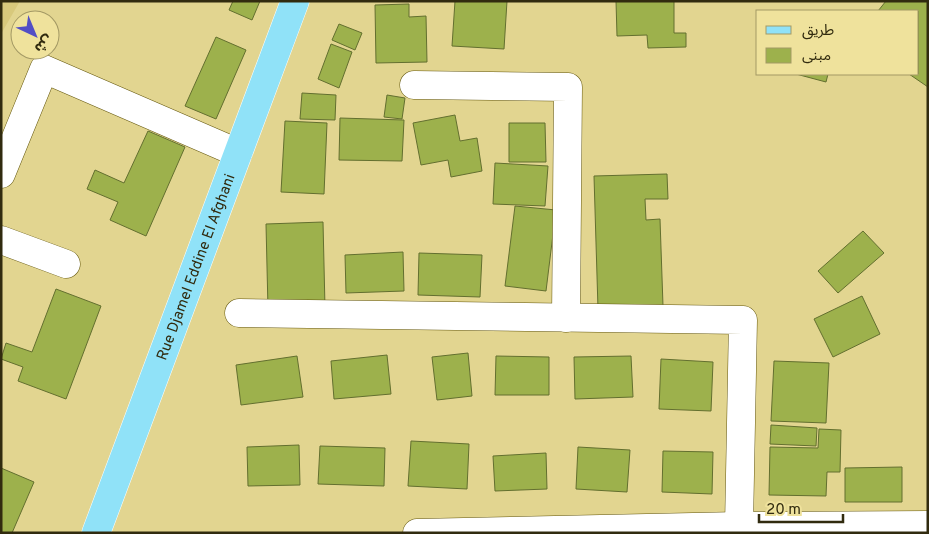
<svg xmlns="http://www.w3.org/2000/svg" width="929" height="534" viewBox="0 0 929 534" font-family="Overpass,'Noto Sans Arabic',sans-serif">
  <rect width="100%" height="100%" fill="#e2d590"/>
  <polygon fill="#d8c97c" points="1,1 20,1 1,34"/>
  <g fill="#9db14c" stroke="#636f2f">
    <polygon points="233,1 260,1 252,20 229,10"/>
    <polygon points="455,1 507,1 504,49 452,46"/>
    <polygon points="616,1 674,1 674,33 686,33 686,47 648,48 647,35 617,36"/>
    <polygon points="886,1 928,1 928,87 909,74 918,74 918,11 878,11"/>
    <polygon points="409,4 409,17 426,16 427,62 376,63 375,5"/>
    <polygon points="339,24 362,33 355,50 332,40"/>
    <polygon points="216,37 246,50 216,119 185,106"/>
    <polygon points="331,44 352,52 339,88 318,79"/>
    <polygon points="796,74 828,74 826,82"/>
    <polygon points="302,93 336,95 335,120 300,119"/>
    <polygon points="387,95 405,98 402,119 384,117"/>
    <polygon points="455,115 460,141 477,138 482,171 451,177 448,160 421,165 413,123"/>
    <polygon points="340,118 404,120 402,161 339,160"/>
    <polygon points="285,121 327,123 324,194 281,192"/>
    <polygon points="509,123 545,123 546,162 509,162"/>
    <polygon points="148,131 185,147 146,236 110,220 118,202 87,189 95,170 124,183"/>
    <polygon points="495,163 548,166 545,206 493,204"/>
    <polygon points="667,174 668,199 645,199 646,220 660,219 663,306 598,309 594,176"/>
    <polygon points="515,206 556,210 546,291 505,286"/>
    <polygon points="323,222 325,308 268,309 266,224"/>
    <polygon points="863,231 884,253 838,293 818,271"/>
    <polygon points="403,252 404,291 346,293 345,255"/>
    <polygon points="419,253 482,255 480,297 418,295"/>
    <polygon points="56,289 101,306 66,399 18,381 23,367 1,359 6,343 32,352"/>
    <polygon points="862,296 880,334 833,357 814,319"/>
    <polygon points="468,353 472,396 437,400 432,357"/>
    <polygon points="387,355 391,394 334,399 331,361"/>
    <polygon points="297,356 303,397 241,405 236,365"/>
    <polygon points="496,356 549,357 549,395 495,395"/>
    <polygon points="631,356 633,397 575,399 574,357"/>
    <polygon points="661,359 713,362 711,411 659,409"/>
    <polygon points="774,361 829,363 826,423 771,421"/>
    <polygon points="771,425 817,428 816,446 770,444"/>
    <polygon points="819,429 841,430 840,472 827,472 826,496 769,495 770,447 818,448"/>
    <polygon points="411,441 469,444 467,489 408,486"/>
    <polygon points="299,445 300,485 248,486 247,447"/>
    <polygon points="320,446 385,448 384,486 318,484"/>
    <polygon points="578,447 630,450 627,492 576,489"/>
    <polygon points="663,451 713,452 712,494 662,492"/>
    <polygon points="546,453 547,489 495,491 493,456"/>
    <polygon points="902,467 902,502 845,502 845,468"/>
    <polygon points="1,468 34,482 12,533 1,533"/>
  </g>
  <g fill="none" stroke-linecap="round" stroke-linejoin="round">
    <defs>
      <g id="minor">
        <polyline points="414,85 568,87 566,318"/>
        <polyline points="1,174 44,69 238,153"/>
        <polyline points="1,240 66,264"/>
        <polyline points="239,313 743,320 739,526"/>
        <polyline points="417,533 739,526 928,525"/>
      </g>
      <g id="major">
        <path id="s1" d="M96 533 295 1"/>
      </g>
    </defs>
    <use href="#minor" stroke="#65580e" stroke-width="29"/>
    <use href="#major" stroke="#fff" stroke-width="29"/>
    <use href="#minor" stroke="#fff" stroke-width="28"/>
    <use href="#major" stroke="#90e2f8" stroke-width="28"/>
  </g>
  <g text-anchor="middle" stroke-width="4" stroke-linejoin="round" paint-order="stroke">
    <g font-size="15" fill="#312b0f" stroke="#efe29c">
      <text dy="5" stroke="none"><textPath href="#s1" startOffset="284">Rue Djamel Eddine El Afghani</textPath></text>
    </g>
  </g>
  <rect width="929" height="534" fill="none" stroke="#312b0f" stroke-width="5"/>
  <rect x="756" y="10" width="162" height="65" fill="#efe29c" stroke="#a39964"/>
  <rect x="766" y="26" width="25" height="8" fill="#90e2f8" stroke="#a39964"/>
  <text x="802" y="35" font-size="15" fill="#312b0f">طريق</text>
  <rect x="766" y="48" width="25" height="15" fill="#9db14c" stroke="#a39964"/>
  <text x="802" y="60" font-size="15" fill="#312b0f">مبنى</text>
  <g transform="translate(35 35) rotate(136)"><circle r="24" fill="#efe29c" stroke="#a39964"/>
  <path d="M0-4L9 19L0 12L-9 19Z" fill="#524ec5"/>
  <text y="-8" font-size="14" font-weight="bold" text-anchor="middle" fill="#312b0f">ش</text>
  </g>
  <path d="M759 514v8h84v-8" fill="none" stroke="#312b0f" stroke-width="2.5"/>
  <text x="766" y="514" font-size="15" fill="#312b0f" stroke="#efe29c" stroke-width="4" paint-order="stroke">20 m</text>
</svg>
